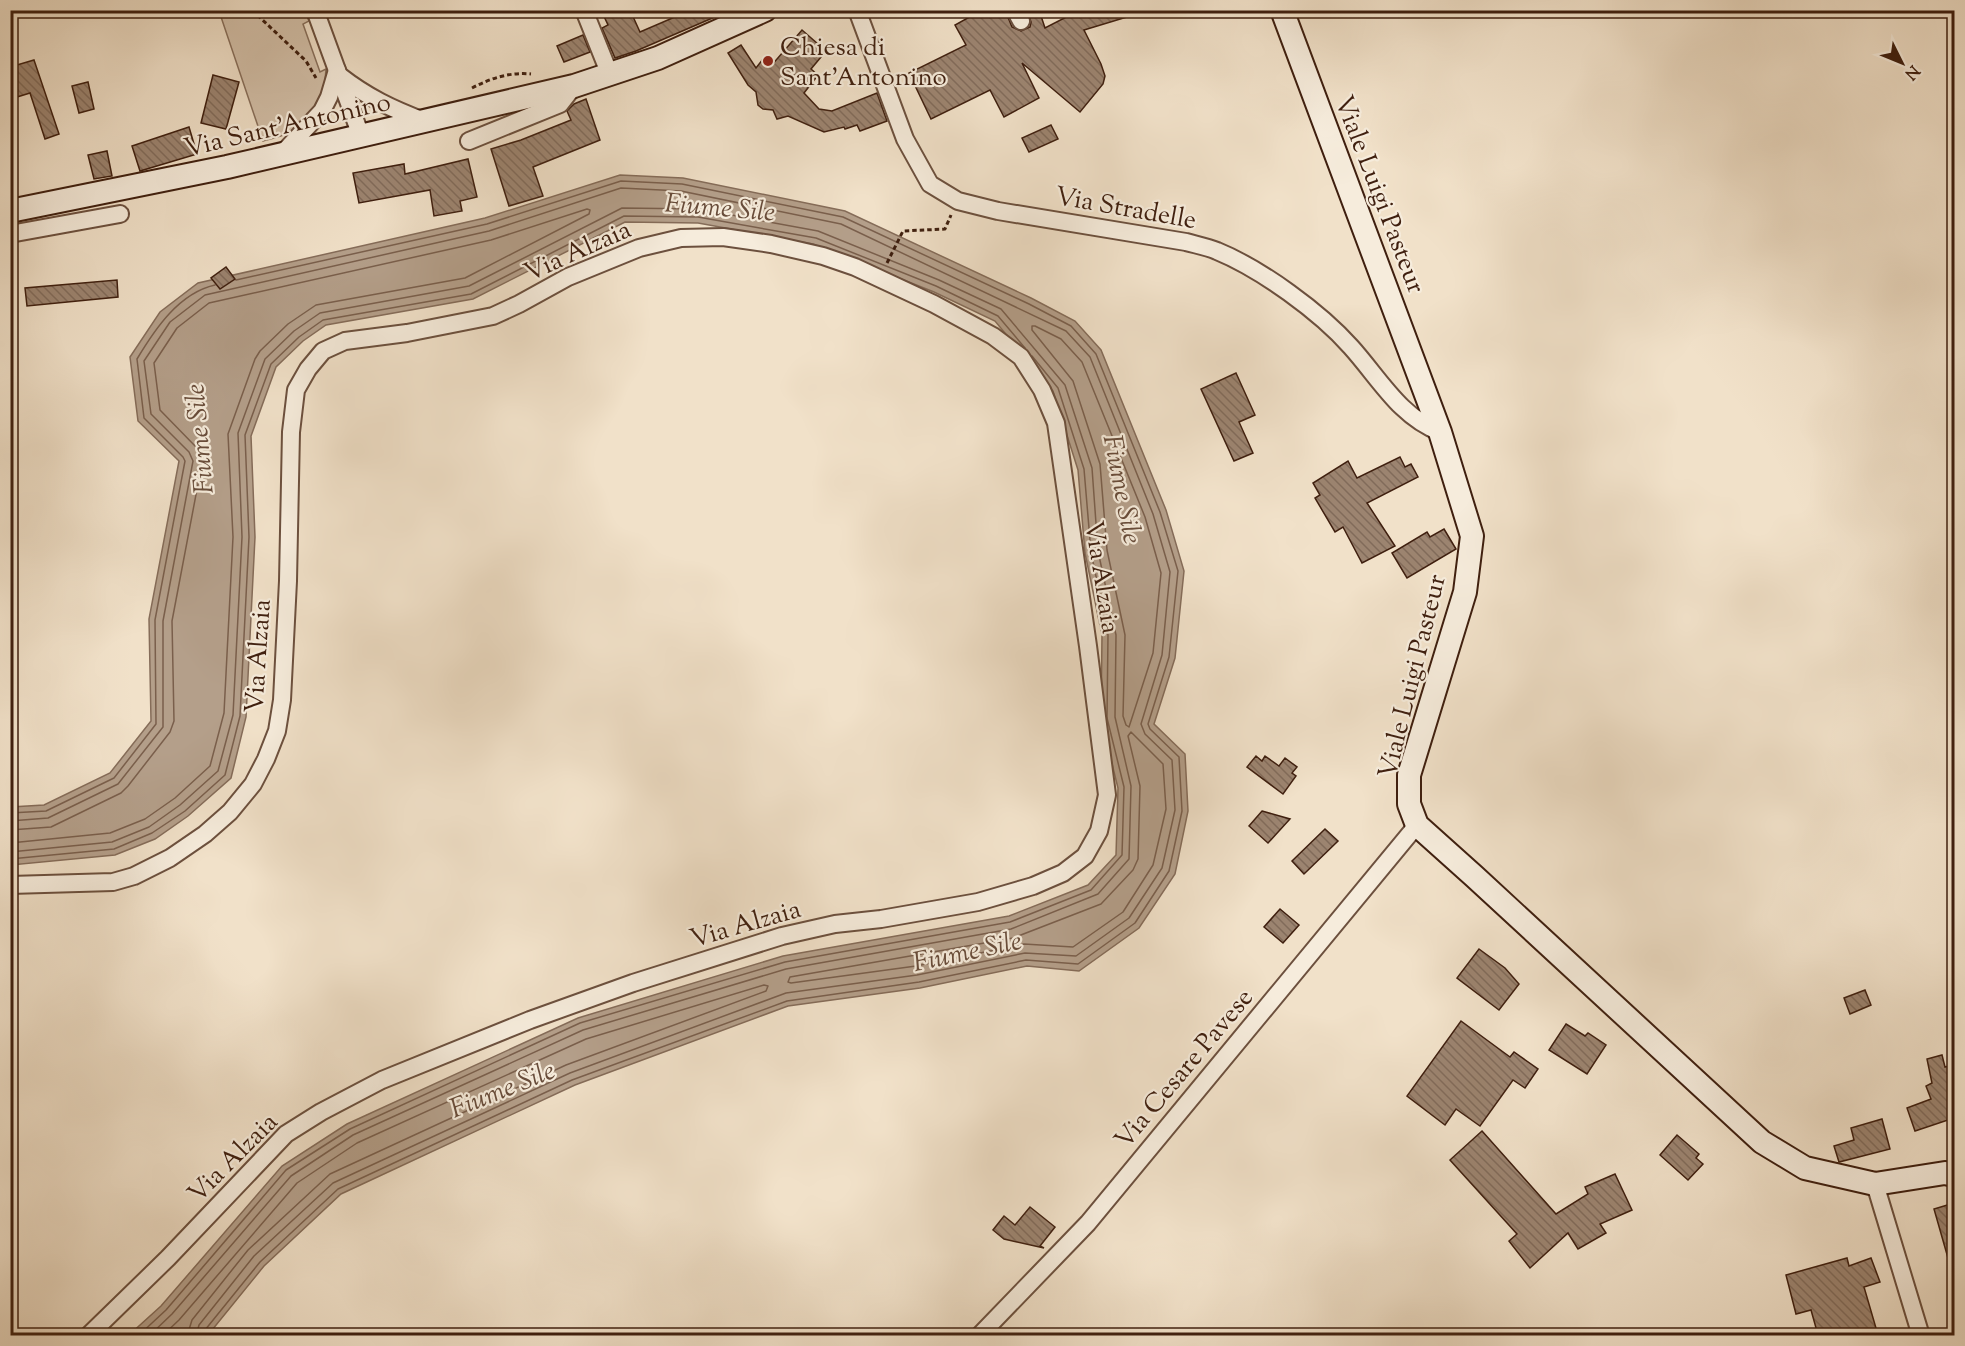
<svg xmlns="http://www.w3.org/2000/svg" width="1965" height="1346" viewBox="0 0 1965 1346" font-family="'Sorts Mill Goudy',serif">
  <defs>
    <pattern id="building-back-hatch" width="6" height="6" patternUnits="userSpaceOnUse" patternTransform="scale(1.5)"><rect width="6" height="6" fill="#9c8470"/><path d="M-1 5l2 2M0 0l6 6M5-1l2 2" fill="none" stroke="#816b5a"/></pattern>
  </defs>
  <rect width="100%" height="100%" fill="#f1e1c9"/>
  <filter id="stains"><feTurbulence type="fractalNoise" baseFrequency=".00333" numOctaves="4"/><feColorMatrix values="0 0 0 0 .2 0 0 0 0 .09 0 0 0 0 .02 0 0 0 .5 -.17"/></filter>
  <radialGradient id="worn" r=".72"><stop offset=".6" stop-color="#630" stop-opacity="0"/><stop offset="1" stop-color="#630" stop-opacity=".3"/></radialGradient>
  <path fill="#d3c0a9" stroke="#89705c" stroke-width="1.5" d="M219 11H305L309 21 303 24 320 72 326 69C325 94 316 116 295 130 286 136 273 138 263 141Z"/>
  <polygon fill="#b49f8a" stroke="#856c59" stroke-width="1.5" points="620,175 683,178 845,211 1031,298 1075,321 1101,350 1166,510 1184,571 1175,658 1154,724 1185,754 1188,811 1175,874 1139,928 1079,971 1027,966 920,988 788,1006 575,1085 341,1194 264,1266 208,1335 129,1335 161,1306 282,1166 347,1124 578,1018 783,956 1009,916 1088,885 1116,855 1118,788 1101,719 1102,635 1085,553 1078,470 1053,391 995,321 934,292 813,244 698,223 625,222 473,299 326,325 303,341 276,367 251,436 255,537 246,717 231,778 188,816 155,839 115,855 11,865 11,807 44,805 110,773 151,721 149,619 179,461 138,421 130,357 160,312 198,283 485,218"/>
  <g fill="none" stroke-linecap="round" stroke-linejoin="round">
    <g stroke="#7a5f4c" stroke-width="1.5">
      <polygon points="1032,326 1035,326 1061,339 1082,362 1145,517 1161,573 1153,653 1129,727 1126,725 1123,716 1125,635 1107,550 1100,464 1073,381 1032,330"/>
      <polyline points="1032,356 1058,388 1084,469 1091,552 1108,635 1107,718"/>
      <polygon points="1131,732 1163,764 1166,809 1153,865 1123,912 1073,947 1024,944 916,966 791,983 788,982 790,977 1013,938 1101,904 1133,870 1138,859 1140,786 1128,736"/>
      <path d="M10 813 46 811 114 778 156 724 155 620 185 461 183 457 144 418 137 359C155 329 179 293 215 285"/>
      <polyline points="10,821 48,818 118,784 163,727 163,621 193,461 189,452 151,414 144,361 170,322 205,295 489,231 621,188 681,191 841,224 1066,331 1090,357 1153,514 1170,572 1162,655 1141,724 1145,734 1172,760 1175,810 1162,868 1129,918 1076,956 1025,953 917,975 786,993 570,1073 333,1183 254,1256 199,1325 196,1336"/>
      <polyline points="10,830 51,827 121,793 128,786 170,732 174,721 172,621 202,463 197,448 160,410 154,363 177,328 209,303 491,240 587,209 590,210 589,214 465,278 316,305 288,324 260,351 255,359 228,434 233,537 224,713 210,766 175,798 145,819 110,833 10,843"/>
      <polyline points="10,852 112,842 149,827 180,805 218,771 233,715 242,537 238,433 265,359 294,331 320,313 469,286 622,208 699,209 818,231 939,280 1001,309 1065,385 1092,468 1098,551 1116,635 1115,717 1131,786 1129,859 1098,894 1011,929 786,969 583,1030 353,1135 291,1176 172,1314 149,1336"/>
      <polyline points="10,859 114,849 152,833 185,811 225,775 240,716 249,537 245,435 271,364 299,337 323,320 471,294 624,216 698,217 816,238 936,286 998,316 1025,348"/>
      <polyline points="138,1336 166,1310 286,1170 350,1129 580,1023 785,962 1010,922 1091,890 1122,855 1124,787 1107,718"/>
      <polyline points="162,1336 179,1320 297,1183 357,1143 586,1039 764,985 768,986 766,991 566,1065 330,1174 248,1250 192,1320 187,1336"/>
      <polyline points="204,1336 205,1330 260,1262 338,1189 572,1080 787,1001 919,982 1026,960 1078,964 1135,923 1169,871 1182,811 1179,757 1150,729 1148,724 1169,657 1178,571 1160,512 1096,354 1071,326 1029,304 843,217 682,184 621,181 487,224 236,280"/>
    </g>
  </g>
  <g fill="url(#building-back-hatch)" stroke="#3f1f0f" stroke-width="1.5">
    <polygon points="601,10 630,10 640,32 691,10 731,10 636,51 615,58 602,28 608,25"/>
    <polygon points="982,10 1005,10 1012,27 1021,31 1030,27 1031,22 1027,10 1039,10 1045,28 1080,10 1137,10 1137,14 1084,30 1101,64 1105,76 1103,84 1080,112 1022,63 1039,98 1004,117 990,90 931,119 909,73 966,45 955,25"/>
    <polygon points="802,30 826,51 811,69 818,75 804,93 819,109 832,111 877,93 887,121 860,131 857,125 845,129 844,127 824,132 788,116 777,119 773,110 763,109 758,105 756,92 748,85 728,53 741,45 756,68 763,59 771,66"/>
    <polygon points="583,35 590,52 564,62 557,46"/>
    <polygon points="34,60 59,134 45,139 30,93 17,97 10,78 10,67"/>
    <polygon points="213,75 239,82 226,129 201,123"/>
    <polygon points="88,82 94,109 79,113 72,86"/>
    <polygon points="586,99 600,140 533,167 543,196 509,206 491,149 521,140 571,120 567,111 574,104"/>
    <polygon points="1051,125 1058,139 1029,152 1022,138"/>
    <polygon points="189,127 197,154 140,171 132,146"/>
    <polygon points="107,151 112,176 94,179 88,155"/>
    <polygon points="468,159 477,197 460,201 462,211 434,216 430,190 359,203 353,173 404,164 405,174"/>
    <polygon points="226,267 235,279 220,289 211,278"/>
    <polygon points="117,280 118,297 27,306 25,288"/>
    <polygon points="1236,373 1255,415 1239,422 1253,453 1234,461 1201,389"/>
    <polygon points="1400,457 1405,467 1411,464 1418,477 1367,503 1395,546 1362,563 1343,527 1335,532 1315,498 1320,495 1313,483 1348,461 1357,478"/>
    <polygon points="1444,529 1456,549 1407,578 1392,553 1427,532 1430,537"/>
    <polygon points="1256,756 1262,761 1265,756 1279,766 1285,758 1297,767 1292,773 1296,776 1283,794 1247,767"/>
    <polygon points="1262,811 1290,819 1268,843 1249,826"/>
    <polygon points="1325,829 1338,841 1304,874 1292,861"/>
    <polygon points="1280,909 1299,925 1283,943 1264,927"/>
    <polygon points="1479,949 1505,968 1519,984 1499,1010 1457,978"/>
    <polygon points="1865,990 1871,1005 1850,1014 1844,998"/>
    <polygon points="1461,1021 1510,1057 1514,1052 1538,1069 1525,1088 1513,1080 1480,1126 1456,1109 1445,1125 1407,1096"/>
    <polygon points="1566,1024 1585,1036 1588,1033 1606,1045 1587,1074 1549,1050"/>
    <polygon points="1942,1055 1945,1067 1949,1066 1954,1097 1954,1118 1915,1131 1907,1108 1931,1099 1926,1086 1932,1083 1927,1059"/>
    <polygon points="1882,1119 1890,1149 1839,1162 1834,1146 1854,1140 1851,1128"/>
    <polygon points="1482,1131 1556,1214 1588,1194 1585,1187 1615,1174 1632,1210 1600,1224 1606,1233 1578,1249 1568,1233 1530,1268 1509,1241 1517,1234 1450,1160"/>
    <polygon points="1677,1135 1699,1154 1696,1158 1703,1164 1688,1180 1660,1155"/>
    <polygon points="1954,1203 1954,1264 1950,1265 1934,1209"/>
    <polygon points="1030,1207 1055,1227 1040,1246 1044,1248 1004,1239 993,1230 1004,1216 1015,1225"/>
    <polygon points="1847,1258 1849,1266 1871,1258 1880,1282 1864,1287 1878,1335 1862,1335 1861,1331 1847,1335 1818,1335 1811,1310 1796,1314 1786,1275"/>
  </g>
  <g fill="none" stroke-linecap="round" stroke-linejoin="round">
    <defs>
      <g id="street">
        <polyline points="315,10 361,136"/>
        <polyline points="584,10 610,75"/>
        <path d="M857 10 905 139 930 184 958 201 998 211 1186 242C1197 245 1208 247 1217 251 1261 269 1320 312 1351 347 1379 378 1400 417 1440 432"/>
        <polyline points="1015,10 1021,21"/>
        <path d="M340 76C367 97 392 109 424 121"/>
        <polyline points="469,141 560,104 574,86"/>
        <polyline points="281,155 322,111 329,97 337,70"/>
        <polyline points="10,234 120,214"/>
        <polyline points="10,885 113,882 134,876 170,858 205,834 230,812 253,784 266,759 277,731 282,700 288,581 291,432 296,390 308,369 323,351 345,341 407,333 493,316 519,304 568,277 639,248 681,238 723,237 771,244 823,256 855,267 934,304 993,336 1021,357 1042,390 1056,423 1088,646 1107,795 1099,831 1085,856 1063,873 1033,886 978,902 881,919 835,924 782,936 633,983 530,1020 382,1080 321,1112 286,1134 168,1258 88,1336"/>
        <polyline points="1875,1184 1921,1336"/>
        <polyline points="979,1336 1088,1223 1417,825"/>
      </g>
      <g id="secondary">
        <polyline points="1282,10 1440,432 1472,536 1465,592 1409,775 1409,804 1417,825 1475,877 1762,1142 1805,1168 1875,1184 1945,1173 1954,1175"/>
        <polyline points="10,211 227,167 574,86 658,58 765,10"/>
      </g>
    </defs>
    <use href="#street" stroke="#6c503e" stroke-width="20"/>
    <use href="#secondary" stroke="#3f1f0f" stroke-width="26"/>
    <g stroke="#3f1f0f" stroke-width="3" stroke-dasharray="4.5 3" stroke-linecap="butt">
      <polyline points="252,10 306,61 316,78"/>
      <polyline points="257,15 272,14 283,10"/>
      <path d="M472 88C491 78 510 72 531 74"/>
      <polyline points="887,263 903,231 945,229 951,215"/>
    </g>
    <use href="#street" stroke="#f6ecdc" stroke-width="16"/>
    <use href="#secondary" stroke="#f6ecdc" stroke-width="22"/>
  </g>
  <circle fill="#8f2418" stroke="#f6ecdc" stroke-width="2" cx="768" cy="61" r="6"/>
  <g text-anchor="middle" stroke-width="4.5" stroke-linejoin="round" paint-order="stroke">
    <g font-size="26" fill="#3f1f0f" stroke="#f6ecdc" text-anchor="start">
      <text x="780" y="55">Chiesa di<tspan x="780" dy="30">Sant'Antonino</tspan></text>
    </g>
    <g font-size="26" fill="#3f1f0f" stroke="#f6ecdc">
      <text transform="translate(287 124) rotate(-13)" y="9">Via Sant'Antonino</text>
      <text transform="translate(1381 194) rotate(69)" y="9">Viale Luigi Pasteur</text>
      <text transform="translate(1126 207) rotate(10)" y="9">Via Stradelle</text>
      <text transform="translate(577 250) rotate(-24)" y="9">Via Alzaia</text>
      <text transform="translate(1103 577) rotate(81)" y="9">Via Alzaia</text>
      <text transform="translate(257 656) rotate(-86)" y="9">Via Alzaia</text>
      <text transform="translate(1411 676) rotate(-76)" y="9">Viale Luigi Pasteur</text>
      <text transform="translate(745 923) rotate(-16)" y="9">Via Alzaia</text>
      <text transform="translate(1183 1068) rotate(-50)" y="9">Via Cesare Pavese</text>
      <text transform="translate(232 1157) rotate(-45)" y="9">Via Alzaia</text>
    </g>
    <g font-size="27" font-style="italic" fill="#684c3a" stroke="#f6ecdc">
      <text transform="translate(720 207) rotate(5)" y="9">Fiume Sile</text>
      <text transform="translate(199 439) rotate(-95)" y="9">Fiume Sile</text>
      <text transform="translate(1123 489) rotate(79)" y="9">Fiume Sile</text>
      <text transform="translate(967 951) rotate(-12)" y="9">Fiume Sile</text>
      <text transform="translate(502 1089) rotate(-22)" y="9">Fiume Sile</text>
    </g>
  </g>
  <rect width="1965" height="1346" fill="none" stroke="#f1e1c9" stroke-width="36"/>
  <rect x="12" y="12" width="1941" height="1322" fill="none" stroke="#3f1f0f" stroke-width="3"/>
  <rect x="18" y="18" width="1929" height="1310" fill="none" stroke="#3f1f0f" stroke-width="1.5"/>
  <g transform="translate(1902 63) rotate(133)" stroke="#f6ecdc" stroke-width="4.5" paint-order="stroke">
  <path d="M0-4.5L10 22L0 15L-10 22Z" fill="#3f1f0f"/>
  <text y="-9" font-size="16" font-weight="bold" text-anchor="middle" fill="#3f1f0f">N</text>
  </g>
  <rect width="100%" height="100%" filter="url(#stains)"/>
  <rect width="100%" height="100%" fill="url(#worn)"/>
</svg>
